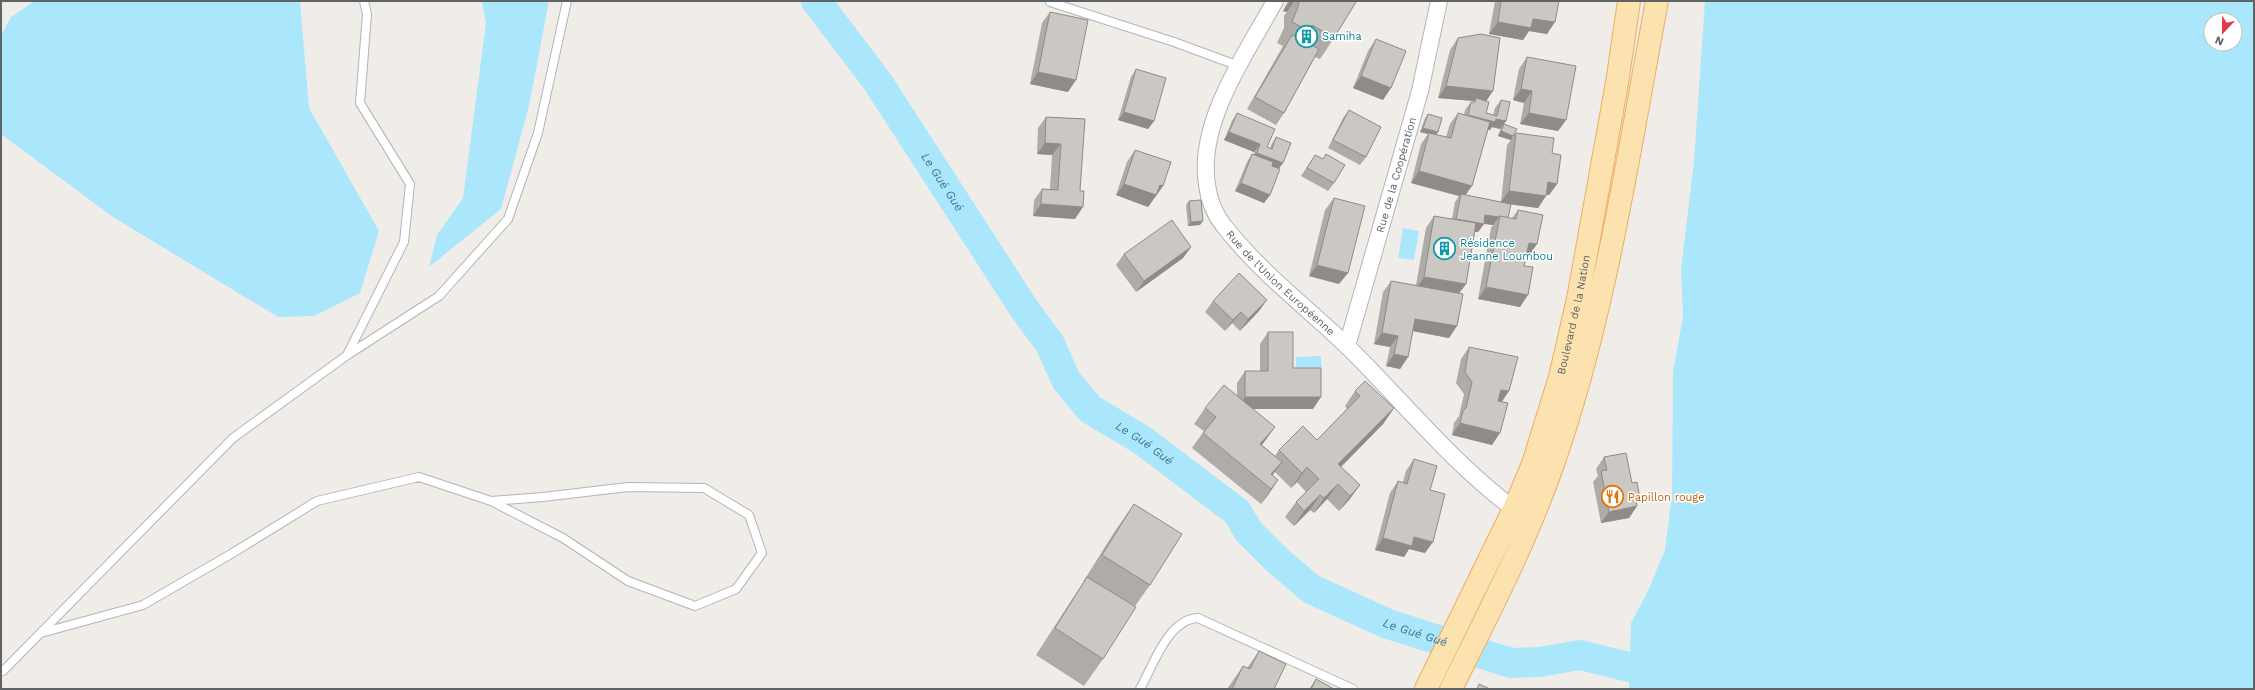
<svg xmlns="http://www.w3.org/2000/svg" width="2255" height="690" viewBox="0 0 2255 690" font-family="'Work Sans',sans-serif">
  <rect width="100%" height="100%" fill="#f0ece7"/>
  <g fill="#abe7fc" fill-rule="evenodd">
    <polygon points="35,1 300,1 309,108 379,231 360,293 314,316 278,317 113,217 1,134 1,36 11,17"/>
    <polygon points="482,1 549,1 529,106 501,209 429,267 437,235 463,198 486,23"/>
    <path d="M1705 1H2254V689H1629L1631 623 1648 591 1665 550 1672 495 1673 372 1683 316 1681 270 1694 161ZM2211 20H2235V44H2211Z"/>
    <polygon points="1403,228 1419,231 1414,260 1398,258"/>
    <polygon points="1321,356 1322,369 1296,370 1296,357"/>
  </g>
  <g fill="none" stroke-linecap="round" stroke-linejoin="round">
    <path stroke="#abe7fc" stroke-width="30" id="s1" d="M816 1 877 81 1025 310 1050 344 1066 380 1090 409 1142 440 1237 512 1249 532 1275 558 1311 589 1388 624 1511 663 1539 662 1580 655 1629 667"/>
    <defs>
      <g id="lane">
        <polyline points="1050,2 1174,42 1239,66"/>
        <polyline points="347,355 404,242 410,184 360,103 367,14 364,1"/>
        <polyline points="41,633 143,605 231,554 317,501 419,477 491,501 563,538 628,581 695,606 736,589 762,553 749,515 704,488 628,487 543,497 491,501"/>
        <polyline points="3,671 233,438 346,356 439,296 508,219 538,133 567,1"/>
        <path d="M1140 689C1153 666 1168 619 1198 618L1353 689"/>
      </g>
      <g id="street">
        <path id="s2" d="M1275 1C1246 54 1197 122 1207 185 1209 200 1215 215 1224 226 1259 271 1305 306 1346 345 1402 400 1451 462 1514 509"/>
        <path id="s3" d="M1347 346 1420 91 1439 1"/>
      </g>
      <g id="primary">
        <path id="s4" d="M1426 689 1514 509 1533 464 1560 377 1578 299 1617 83 1629 1"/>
        <path d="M1451 689C1487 616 1526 542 1553 464 1605 315 1628 156 1657 1"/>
      </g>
    </defs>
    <use href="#lane" stroke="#b2b5b8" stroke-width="10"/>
    <use href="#street" stroke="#b2b5b8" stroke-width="18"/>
    <use href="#primary" stroke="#ecad63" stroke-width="24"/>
    <use href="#lane" stroke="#fff" stroke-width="8"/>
    <use href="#street" stroke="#fff" stroke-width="16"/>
    <use href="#primary" stroke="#fce2af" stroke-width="22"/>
  </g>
  <g fill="#afaba8">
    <polygon points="1288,1 1356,1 1334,38 1320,59 1315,57 1284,113 1276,125 1247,109 1283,46 1277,43 1284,28 1284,16 1287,12 1283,11"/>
    <polygon points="1495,1 1559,1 1547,34 1529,31 1523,40 1489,34"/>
    <polygon points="1050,12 1068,92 1030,84 1042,23"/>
    <polygon points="1458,38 1486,101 1486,113 1493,115 1495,108 1501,100 1506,121 1500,129 1492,127 1490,130 1488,130 1466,195 1501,202 1507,145 1511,140 1498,136 1501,128 1504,124 1515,134 1552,153 1557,184 1549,195 1546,195 1538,208 1511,204 1508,218 1512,218 1518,210 1529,256 1526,255 1524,266 1520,307 1478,299 1491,228 1493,225 1484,224 1478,232 1475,232 1466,284 1459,293 1449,338 1413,331 1408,357 1400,369 1386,366 1390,347 1374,344 1383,292 1391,281 1416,285 1426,228 1434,216 1452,219 1455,202 1459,196 1411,183 1421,144 1428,134 1420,132 1425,118 1428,114 1436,134 1446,137 1450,124 1458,113 1464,115 1465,110 1471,102 1473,102 1474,101 1438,98 1450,50"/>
    <polygon points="1376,39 1383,100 1353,88 1368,51"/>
    <polygon points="1527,57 1566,120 1558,131 1520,124 1524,103 1513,100 1519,69"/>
    <polygon points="1136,69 1154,121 1148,129 1118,120 1131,77"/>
    <polygon points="1349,110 1366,157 1360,165 1328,148 1343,118"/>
    <polygon points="1237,113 1267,147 1270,148 1271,145 1276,137 1283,163 1279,168 1270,195 1264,203 1235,191 1247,162 1252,154 1254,154 1254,152 1224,140 1232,121"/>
    <polygon points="1046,117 1085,119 1075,219 1033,216 1034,200 1042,189 1050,189 1052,155 1037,154 1038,128"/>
    <polygon points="1135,150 1163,186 1148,207 1116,195 1127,162"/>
    <polygon points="1326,154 1334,183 1328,191 1301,176 1315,155 1323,159"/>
    <polygon points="1334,198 1339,284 1309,276 1325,210"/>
    <polygon points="1189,201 1200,225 1188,226 1186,205"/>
    <polygon points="1191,247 1183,258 1136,292 1116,265 1124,254"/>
    <polygon points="1213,301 1259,311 1240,331 1232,323 1225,331 1205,312"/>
    <polygon points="1268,332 1293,368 1313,409 1253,409 1275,427 1262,445 1275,456 1279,450 1317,440 1347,409 1345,406 1355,391 1394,408 1383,424 1341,467 1360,485 1349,500 1339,511 1327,499 1314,513 1310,510 1294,526 1285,517 1296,502 1306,492 1297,482 1291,488 1275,472 1272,475 1278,480 1268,495 1261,504 1192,448 1204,431 1194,424 1205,408 1237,396 1237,383 1245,371 1260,371 1260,344"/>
    <polygon points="1469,347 1501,402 1492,445 1452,435 1454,423 1459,416 1464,394 1456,383 1461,359"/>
    <polygon points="1604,457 1632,483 1637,506 1629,518 1601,523 1593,482 1598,476 1596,469"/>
    <polygon points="1414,459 1430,490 1425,553 1409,549 1404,557 1375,550 1390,493 1398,481 1403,482 1406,471"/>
    <polygon points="1134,504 1150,585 1135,606 1103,659 1084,686 1036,655 1069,604 1083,583 1083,582 1115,531"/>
    <polygon points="1259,651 1274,689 1227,689 1243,666 1247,668"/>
    <polygon points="1316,679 1334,689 1309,689"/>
  </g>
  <g fill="#8e8b88">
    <polygon points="1290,1 1294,1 1287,12 1283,11"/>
    <polygon points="1533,19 1555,22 1547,34 1529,31 1523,40 1489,34 1498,22"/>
    <polygon points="1038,72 1076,80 1068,92 1030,84"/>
    <polygon points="1361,76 1391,88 1383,100 1353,88"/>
    <polygon points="1446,86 1493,91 1485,103 1476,98 1474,101 1438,98"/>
    <polygon points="1521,89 1532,91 1524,103 1513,100"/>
    <polygon points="1124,112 1154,121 1148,129 1118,120"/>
    <polygon points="1529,113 1566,120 1558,131 1520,124"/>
    <polygon points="1496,119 1506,121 1500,129 1492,127 1490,130 1462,123"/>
    <polygon points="1423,128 1438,132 1435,136 1429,133 1428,134 1420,132"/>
    <polygon points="1501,131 1513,136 1511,140 1498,136"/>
    <polygon points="1229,132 1260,144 1254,152 1224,140"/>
    <polygon points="1045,143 1061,144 1052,155 1037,154"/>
    <polygon points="1257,153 1283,163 1277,171 1251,160"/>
    <polygon points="1419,171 1472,186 1464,197 1461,194 1459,196 1411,183"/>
    <polygon points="1548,182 1557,184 1549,195 1540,194"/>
    <polygon points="1241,183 1270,195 1264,203 1235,191"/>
    <polygon points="1124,184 1160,185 1163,186 1148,207 1116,195"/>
    <polygon points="1509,191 1546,196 1538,208 1500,203"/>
    <polygon points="1041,204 1083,207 1075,219 1033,216"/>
    <polygon points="1485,215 1499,217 1493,225 1480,223"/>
    <polygon points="1456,219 1484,224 1478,232 1450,227"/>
    <polygon points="1203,221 1200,225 1188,226 1191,222"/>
    <polygon points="1529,243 1537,244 1529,256 1520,254"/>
    <polygon points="1191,247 1183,258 1136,292 1144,281"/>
    <polygon points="1317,265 1348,273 1339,284 1309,276"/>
    <polygon points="1424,277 1466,284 1457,296 1416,289"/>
    <polygon points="1486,287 1528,295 1520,307 1478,299"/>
    <polygon points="1267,300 1259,311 1240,331 1248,319"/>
    <polygon points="1241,312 1232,323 1225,331 1233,320"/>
    <polygon points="1415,319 1457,326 1449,338 1407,330"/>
    <polygon points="1382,333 1398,336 1390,347 1374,344"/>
    <polygon points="1394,354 1408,357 1400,369 1386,366"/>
    <polygon points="1501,390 1509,391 1501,403 1492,401"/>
    <polygon points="1245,397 1321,397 1313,409 1237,409"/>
    <polygon points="1394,408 1383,424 1328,480 1338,464"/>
    <polygon points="1460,423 1500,433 1492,445 1452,435"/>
    <polygon points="1275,427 1264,442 1250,459 1260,444"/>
    <polygon points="1282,462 1271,477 1271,474"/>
    <polygon points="1307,467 1297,482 1291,488 1302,473"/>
    <polygon points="1278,480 1268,495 1261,504 1271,489"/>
    <polygon points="1338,484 1327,499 1314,513 1324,498"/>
    <polygon points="1360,485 1349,500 1339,511 1350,496"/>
    <polygon points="1320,495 1310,510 1294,526 1304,511"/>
    <polygon points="1640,499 1634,507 1637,506 1629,518 1601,523 1609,512 1636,500"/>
    <polygon points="1414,537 1433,542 1425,553 1409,549 1404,557 1375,550 1383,538"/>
  </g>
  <g fill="#cbc7c3" stroke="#8e8b88">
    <polygon points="1299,1 1356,1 1356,2 1334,38 1312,25 1310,31 1292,22 1298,7"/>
    <polygon points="1501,1 1559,1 1555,22 1533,19 1531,28 1498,22"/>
    <polygon points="1050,12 1088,20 1076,80 1038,72"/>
    <polygon points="1481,34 1500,38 1493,91 1446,86 1458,38"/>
    <polygon points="1292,35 1319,49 1284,113 1255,97"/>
    <polygon points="1376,39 1406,51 1391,88 1361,76"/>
    <polygon points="1527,57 1576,66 1566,120 1529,113 1532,91 1521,89"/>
    <polygon points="1136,69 1166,78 1154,121 1124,112"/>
    <polygon points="1476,98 1489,102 1486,113 1497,116 1501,100 1510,102 1506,121 1496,119 1495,122 1468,115 1471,102 1475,102"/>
    <polygon points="1349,110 1381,127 1366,157 1333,140"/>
    <polygon points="1237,113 1275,129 1267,147 1272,149 1276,137 1291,143 1283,163 1257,153 1260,144 1229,132"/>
    <polygon points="1458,113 1490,122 1472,186 1419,171 1429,133 1451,138"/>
    <polygon points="1428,114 1442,118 1438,132 1423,128"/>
    <polygon points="1046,117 1085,119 1080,191 1084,191 1083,207 1041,204 1042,189 1058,190 1061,144 1045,143"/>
    <polygon points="1504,124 1517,129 1513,136 1501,131"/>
    <polygon points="1516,133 1554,138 1552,153 1561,155 1557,184 1548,182 1546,196 1509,191"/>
    <polygon points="1135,150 1171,162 1163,186 1160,185 1156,195 1124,184"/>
    <polygon points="1252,154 1273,162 1272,166 1280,169 1270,195 1241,183"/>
    <polygon points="1326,154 1345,165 1334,183 1307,168 1315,155 1323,159"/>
    <polygon points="1461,194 1511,204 1508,218 1500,216 1499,217 1485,215 1484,224 1456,219"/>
    <polygon points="1334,198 1365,206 1348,273 1317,265"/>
    <polygon points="1201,200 1203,221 1191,222 1189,201"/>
    <polygon points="1518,210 1543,215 1537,244 1529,243 1524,266 1533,267 1528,295 1486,287 1500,216 1516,219"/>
    <polygon points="1434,216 1476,223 1466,284 1424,277"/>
    <polygon points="1172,220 1191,247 1144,281 1124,254"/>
    <polygon points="1239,273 1267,300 1248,319 1241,312 1233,320 1213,301"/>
    <polygon points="1391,281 1463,294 1457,326 1415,319 1408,357 1394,354 1398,336 1382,333"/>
    <polygon points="1268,332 1293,332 1293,368 1321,368 1321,397 1245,397 1245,371 1268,371"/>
    <polygon points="1469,347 1518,357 1509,391 1501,390 1498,401 1508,403 1500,433 1460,423 1463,411 1466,408 1472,382 1465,372"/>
    <polygon points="1365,381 1394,408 1338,464 1360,485 1350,496 1338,484 1324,498 1320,495 1304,511 1296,502 1319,479 1307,467 1302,473 1279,450 1303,426 1317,440 1360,396 1355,391"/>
    <polygon points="1224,385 1275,427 1260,444 1282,462 1271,474 1278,480 1271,489 1203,433 1216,417 1205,408"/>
    <polygon points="1626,453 1632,483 1637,482 1640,499 1636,500 1637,506 1609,512 1601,471 1607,470 1604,457"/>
    <polygon points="1414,459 1437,466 1430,490 1445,494 1433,542 1414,537 1412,546 1383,538 1398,481 1407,484"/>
    <polygon points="1134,504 1182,534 1150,585 1102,555"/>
    <polygon points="1087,577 1136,607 1103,659 1055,628"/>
    <polygon points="1259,651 1286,664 1274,689 1232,689 1243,666 1250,669"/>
    <polygon points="1316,679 1334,689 1311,689"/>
    <polygon points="1479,684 1490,689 1477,689"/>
  </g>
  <defs>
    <symbol id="building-ring" viewBox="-11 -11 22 22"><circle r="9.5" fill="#fff" stroke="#0f9aa8" stroke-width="1.5"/><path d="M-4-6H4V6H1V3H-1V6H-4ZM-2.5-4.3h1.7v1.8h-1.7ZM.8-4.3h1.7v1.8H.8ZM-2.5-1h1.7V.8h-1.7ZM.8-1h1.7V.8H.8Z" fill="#0f9aa8"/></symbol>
    <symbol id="restaurant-ring" viewBox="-11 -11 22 22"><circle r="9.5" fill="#fff" stroke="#e8710a" stroke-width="1.5"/><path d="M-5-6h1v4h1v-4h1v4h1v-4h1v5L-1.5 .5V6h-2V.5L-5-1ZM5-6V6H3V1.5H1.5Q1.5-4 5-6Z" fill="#e8710a"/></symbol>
  </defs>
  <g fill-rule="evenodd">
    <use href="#building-ring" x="1294" y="24" width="25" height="25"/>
    <use href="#building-ring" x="1432" y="236" width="25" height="25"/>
    <use href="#restaurant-ring" x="1600" y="484" width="25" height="25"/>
  </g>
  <g text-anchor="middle" stroke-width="3" stroke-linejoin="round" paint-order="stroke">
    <g font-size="11" fill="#0d838f" stroke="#fff" text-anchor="start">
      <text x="1322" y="40">Samiha</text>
      <text x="1460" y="247">Résidence<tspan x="1460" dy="13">Jeanne Loumbou</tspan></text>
    </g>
    <g font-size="11" fill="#5e6366" stroke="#fff">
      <text dy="4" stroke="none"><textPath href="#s3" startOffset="178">Rue de la Coopération</textPath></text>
      <text dy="4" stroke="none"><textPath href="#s2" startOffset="325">Rue de l'Union Européenne</textPath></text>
      <text dy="4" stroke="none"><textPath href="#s4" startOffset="404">Boulevard de la Nation</textPath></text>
    </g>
    <g font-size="11" fill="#c56008" stroke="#fff" text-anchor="start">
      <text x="1628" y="501">Papillon rouge</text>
    </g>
    <g font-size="12" font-style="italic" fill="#3e7894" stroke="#fff">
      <text dy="4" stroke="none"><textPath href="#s1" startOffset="221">Le Gué Gué</textPath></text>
      <text dy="4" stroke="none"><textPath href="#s1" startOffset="557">Le Gué Gué</textPath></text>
      <text dy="4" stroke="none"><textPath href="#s1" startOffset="893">Le Gué Gué</textPath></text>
    </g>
  </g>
  <rect width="2255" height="690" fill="none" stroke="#5e6366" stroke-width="4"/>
  <g transform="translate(2223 32) rotate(202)"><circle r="19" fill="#ffffff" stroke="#bfc1c2"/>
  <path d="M0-3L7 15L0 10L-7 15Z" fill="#e3394b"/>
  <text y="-6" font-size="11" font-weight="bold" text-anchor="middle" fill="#5e6366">N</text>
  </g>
</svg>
